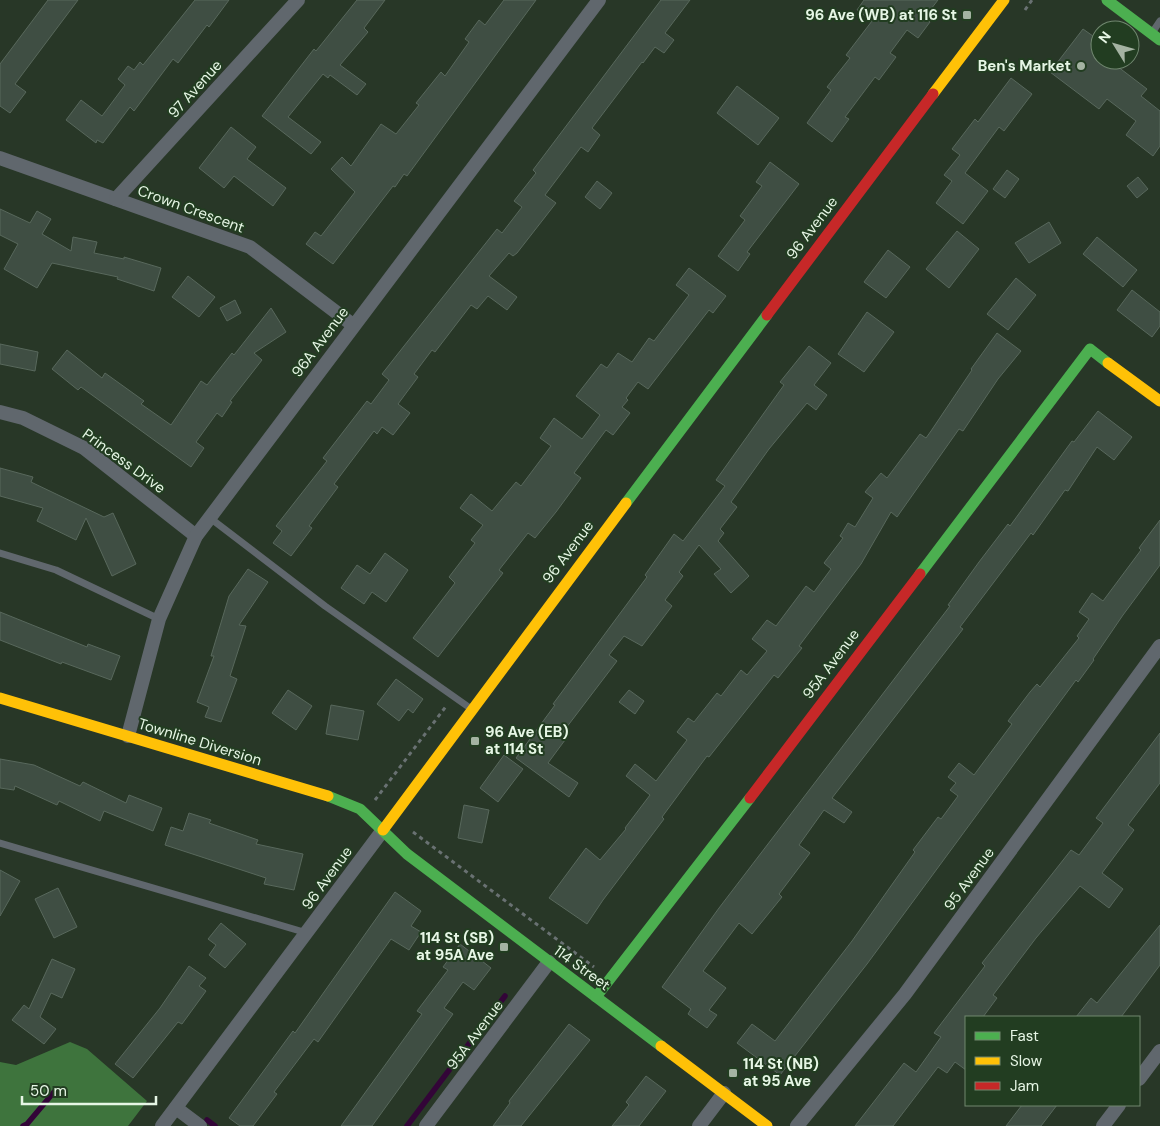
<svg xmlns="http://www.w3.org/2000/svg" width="1160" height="1126" viewBox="0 0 1160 1126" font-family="'DM Sans',sans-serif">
  <rect width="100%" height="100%" fill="#283727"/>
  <polygon fill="#3e743d" points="70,1042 87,1049 147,1101 128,1126 0,1126 0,1062 16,1065"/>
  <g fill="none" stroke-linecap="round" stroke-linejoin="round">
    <g stroke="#330538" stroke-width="5.5">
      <polyline points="207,1120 215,1126"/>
      <polyline points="23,1126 27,1124 54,1092"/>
      <polyline points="407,1126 505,996"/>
    </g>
  </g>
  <g fill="#3f4e43" stroke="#58685c">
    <polygon points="48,0 78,0 15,84 26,92 10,113 0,106 0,64"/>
    <polygon points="195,0 229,0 209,27 207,25 178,63 173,59 134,111 130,107 103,143 97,140 96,143 66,120 81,100 102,116 125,85 118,79 128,66 134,70 140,62 143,65"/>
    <polygon points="357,0 385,0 364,28 368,32 340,65 366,84 357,95 330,75 328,78 323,74 288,117 321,142 311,154 262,116 314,49 316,51"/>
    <polygon points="504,0 536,0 407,176 404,174 395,187 393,186 333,264 306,244 315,232 321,236 355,192 331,169 342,157 351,166 381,124 396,134 419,105 416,103 441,72 445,76 469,42 465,39 479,20 485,25"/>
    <polygon points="661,0 690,0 665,33 674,40 664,53 655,47 643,63 642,62 592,128 600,135 588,152 581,147 545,195 556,203 517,253 513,256 509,253 489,276 517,297 507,310 488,296 477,309 471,305 435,352 432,350 414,374 418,377 398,404 410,413 393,435 382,427 377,434 374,431 334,484 338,487 309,526 312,528 291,556 273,543 282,531 276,526 327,461 323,458 367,401 371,404 389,380 382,374 404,346 497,229 502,233 522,207 514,201 536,173 533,170"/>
    <polygon points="864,0 938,0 924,18 930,22 918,38 907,30 890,53 896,57 879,80 875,77 845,117 849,119 832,142 807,123 831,90 827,87 850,58 846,55 872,21 857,10"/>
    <polygon points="1083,29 1100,41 1100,60 1109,60 1147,89 1141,96 1160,111 1160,146 1153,156 1126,135 1136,121 1107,99 1099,109 1050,72"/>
    <polygon points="1011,78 1032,94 1004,131 999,127 965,173 988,191 963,224 936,203 952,181 944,175 960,155 952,149 975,119 978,122"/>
    <polygon points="737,86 779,118 758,145 717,113"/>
    <polygon points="231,127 256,147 247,159 286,188 273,206 234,176 224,188 199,168"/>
    <polygon points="770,162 799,184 747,252 750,254 738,271 718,256 745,220 740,216 762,186 756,182"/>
    <polygon points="1007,170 1019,179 1005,198 993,189"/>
    <polygon points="1138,177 1148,189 1137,198 1127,186"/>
    <polygon points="597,181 612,193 600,209 585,197"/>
    <polygon points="0,209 30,223 37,211 51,219 42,234 71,251 73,237 97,242 94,253 124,259 124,257 161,268 154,291 117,279 118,277 52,263 37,288 4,269 18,244 0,235"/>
    <polygon points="1049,222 1061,243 1029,263 1015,243"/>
    <polygon points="957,231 979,249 949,288 926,269"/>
    <polygon points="1097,237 1137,270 1123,287 1083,254"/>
    <polygon points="888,250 910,267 886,298 864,282"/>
    <polygon points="689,268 726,296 713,313 709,310 648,389 638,382 626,398 628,400 622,407 630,413 613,435 606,430 574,473 581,478 556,512 535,538 528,533 499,570 503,573 438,657 413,638 455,583 449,577 475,543 471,540 483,525 460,508 471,494 492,511 516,482 521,486 551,446 540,438 554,418 582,439 600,415 576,396 601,364 607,368 618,353 632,362 649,338 654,341 689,295 676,285"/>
    <polygon points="188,276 215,297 199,317 172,297"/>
    <polygon points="1016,278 1036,295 1008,330 987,314"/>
    <polygon points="1132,290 1160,312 1160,326 1152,337 1117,310"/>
    <polygon points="235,300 241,313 227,321 220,308"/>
    <polygon points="271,308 286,332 254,353 262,360 230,401 232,402 222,417 217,413 196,442 204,448 191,467 81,387 78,390 52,369 67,350 102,378 105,373 144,401 141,404 171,425 201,381 207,385 232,353 234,355"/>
    <polygon points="867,312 894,332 864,372 838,354"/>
    <polygon points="997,333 1021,351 998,379 963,431 959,429 897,517 891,512 861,564 799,646 802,648 778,678 774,675 709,757 707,756 662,817 664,819 603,900 587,924 549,898 586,848 600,860 626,829 625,828 650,795 626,776 635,764 656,781 687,740 677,732 688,718 694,722 717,693 721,696 741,670 747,675 767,651 752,639 767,620 776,626 806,586 814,592 831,569 824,563 843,538 840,536 848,523 855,527 873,498 865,492 881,473 887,478 920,434 926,438 931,431 972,370 971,369"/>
    <polygon points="0,344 38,352 35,371 0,364"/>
    <polygon points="809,346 831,363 814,385 827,395 816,410 807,403 769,449 731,502 737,507 720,529 724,533 718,541 749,576 731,593 714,574 721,569 699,545 679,572 683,576 665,600 672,606 642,646 624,636 609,655 617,661 563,732 568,736 548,763 578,783 569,797 516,758 555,705 553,704 647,577 645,575 674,534 683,541 725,486 716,480 784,385 780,382"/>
    <polygon points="1098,411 1132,437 1114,460 1097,447 1068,491 1065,490 1033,535 1031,533 960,627 963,629 832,798 852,812 844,823 824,810 799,845 810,853 779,894 782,897 752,934 739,923 703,971 726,988 709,1010 717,1015 707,1028 688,1014 691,1009 662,987 719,908 950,606 948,605 979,562 1008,524 1010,526 1072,441 1074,442"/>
    <polygon points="0,468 33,477 31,482 104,517 113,513 136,564 112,576 86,518 76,540 37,521 43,508 0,496"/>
    <polygon points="1160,520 1160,565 1123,615 1093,659 1094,660 1078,682 1076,680 867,964 780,1075 737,1043 752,1024 775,1041 852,941 915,852 913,850 938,817 941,819 958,796 950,790 956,783 948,777 959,763 974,775 1012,724 1008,721 1030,692 1037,684 1040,687 1079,638 1077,636 1089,619 1079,612 1092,593 1103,601 1141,550 1139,548"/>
    <polygon points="385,553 408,570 386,602 372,592 364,604 341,588 357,565 370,574"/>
    <polygon points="248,569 268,582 239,625 246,626 230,676 237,679 221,722 205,717 209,707 197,702 214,656 211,656 229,596"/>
    <polygon points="0,612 87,647 88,644 120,656 111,680 62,662 61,664 0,640"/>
    <polygon points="396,679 423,699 413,713 408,709 399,721 377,704"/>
    <polygon points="288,690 312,706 296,730 272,713"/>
    <polygon points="629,690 644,701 635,714 619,702"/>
    <polygon points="331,705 364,711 358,740 326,734"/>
    <polygon points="1160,733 1160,783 1128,825 1134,830 1102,873 1123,889 1109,908 1080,886 1036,938 993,995 997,998 983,1017 966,1017 966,1070 955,1062 947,1073 938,1067 893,1126 855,1126 904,1063 916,1072 941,1037 934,1033 985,966 982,963 1071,850 1079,855 1103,823 1096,818"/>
    <polygon points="504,755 523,769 498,802 480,788"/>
    <polygon points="0,759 34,765 80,786 83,782 126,803 129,795 162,808 153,831 104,811 100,821 59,801 57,805 15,786 14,790 0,788"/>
    <polygon points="464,805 489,810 482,843 458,838"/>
    <polygon points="189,813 211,820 209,823 258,840 256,844 303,854 294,890 264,884 266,878 165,845 171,827 183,831"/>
    <polygon points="0,870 20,881 0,916"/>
    <polygon points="58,888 77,927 54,938 35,899"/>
    <polygon points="395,892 421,911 411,926 421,932 409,950 391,939 318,1042 314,1039 274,1092 277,1094 253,1126 240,1126 229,1118 293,1031 295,1033"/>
    <polygon points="221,923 246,944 225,968 209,955 216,945 208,939"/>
    <polygon points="1160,925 1160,965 1121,1017 1076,1017 1091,998 1097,1003"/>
    <polygon points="460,944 491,968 474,990 463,982 444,1008 453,1014 372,1126 341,1126 422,1014 417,1011 448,970 443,967"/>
    <polygon points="52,959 75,969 62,998 51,993 40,1017 56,1029 44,1044 12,1020 24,1005 29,1009"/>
    <polygon points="189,966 206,978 199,986 206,991 182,1024 178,1022 133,1078 115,1064 160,1008"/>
    <polygon points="569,1024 590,1040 521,1126 493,1126 510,1103 509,1101"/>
    <polygon points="646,1076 666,1091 639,1126 612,1126 629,1105 626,1102"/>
    <polygon points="1022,1105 1057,1105 1041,1126 1006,1126"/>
  </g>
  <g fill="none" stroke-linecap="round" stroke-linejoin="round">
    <g stroke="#697172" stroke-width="3" stroke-dasharray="4 4" stroke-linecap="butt">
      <polyline points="1025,10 1032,0"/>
      <polyline points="375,800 447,705"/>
      <polyline points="413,832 594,967"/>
    </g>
    <g stroke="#60676d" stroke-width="7">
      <polyline points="1152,33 1160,21"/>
      <polyline points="210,518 325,606 470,708"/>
      <polyline points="0,553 56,570 159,619"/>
      <polyline points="0,843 307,933"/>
    </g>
    <g stroke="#60676d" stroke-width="14">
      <polyline points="0,158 250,247 353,325"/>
      <polyline points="116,199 298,0"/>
      <polyline points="0,412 23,418 84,448 196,536"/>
      <polyline points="128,736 159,619 196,536 599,0"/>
      <polyline points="1139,1079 1160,1051"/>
      <polyline points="176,1108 200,1126"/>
      <polyline points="162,1126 383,830"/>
      <polyline points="426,1126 549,962"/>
      <polyline points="699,1126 724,1093"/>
      <polyline points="797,1126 905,994 1160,646"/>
      <polyline points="1103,1126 1119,1105"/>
    </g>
    <g stroke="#4caf50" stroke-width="11">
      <polyline points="1107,0 1160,40"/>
      <polyline points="626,503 767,315"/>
      <polyline points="920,574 1090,349 1108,363"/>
      <polyline points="328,796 360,809 407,854 661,1046"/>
      <polyline points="596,997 750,798"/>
    </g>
    <g stroke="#ffc107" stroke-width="11">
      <polyline points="933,94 1004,0"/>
      <polyline points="1108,363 1160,401"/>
      <polyline points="0,698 328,796"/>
      <polyline points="383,830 626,503"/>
      <polyline points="661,1046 767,1126"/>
    </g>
    <g stroke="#c62828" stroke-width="11">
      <polyline points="767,315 933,94"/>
      <polyline points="750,798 920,574"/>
    </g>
  </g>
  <g fill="#a4b3a2" stroke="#223d21" stroke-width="2">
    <rect x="962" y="10" width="10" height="10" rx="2.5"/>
    <circle cx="1081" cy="66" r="5"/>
    <rect x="470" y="736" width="10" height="10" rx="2.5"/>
    <rect x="499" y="942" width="10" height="10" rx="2.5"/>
    <rect x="728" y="1068" width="10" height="10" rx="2.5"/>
  </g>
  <g text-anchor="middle" stroke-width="4" stroke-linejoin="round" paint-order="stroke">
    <g font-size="15" font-weight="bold" fill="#e6f6e5" stroke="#223d21" text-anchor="end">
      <text x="957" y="20">96 Ave (WB) at 116 St</text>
      <text x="1071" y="71">Ben's Market</text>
      <text x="485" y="737" text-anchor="start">96 Ave (EB)<tspan x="485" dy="17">at 114 St</tspan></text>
      <text x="494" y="943">114 St (SB)<tspan x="494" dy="17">at 95A Ave</tspan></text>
      <text x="743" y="1069" text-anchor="start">114 St (NB)<tspan x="743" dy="17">at 95 Ave</tspan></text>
    </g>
    <g font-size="15" fill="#e6f6e5" stroke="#223d21">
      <text transform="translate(195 89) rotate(-48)" y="5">97 Avenue</text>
      <text transform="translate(191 209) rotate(20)" y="5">Crown Crescent</text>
      <text transform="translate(812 228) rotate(-53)" y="5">96 Avenue</text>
      <text transform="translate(320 342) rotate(-53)" y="5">96A Avenue</text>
      <text transform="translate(124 461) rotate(36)" y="5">Princess Drive</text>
      <text transform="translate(568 552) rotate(-53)" y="5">96 Avenue</text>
      <text transform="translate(831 664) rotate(-53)" y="5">95A Avenue</text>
      <text transform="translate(200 742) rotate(17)" y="5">Townline Diversion</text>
      <text transform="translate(327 878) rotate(-54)" y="5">96 Avenue</text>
      <text transform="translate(969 879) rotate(-54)" y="5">95 Avenue</text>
      <text transform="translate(582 968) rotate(36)" y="5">114 Street</text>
      <text transform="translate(475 1035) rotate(-53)" y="5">95A Avenue</text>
    </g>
  </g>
  <rect x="965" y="1016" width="175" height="90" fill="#223d21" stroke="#70876f"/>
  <rect x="975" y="1032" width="25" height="8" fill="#4caf50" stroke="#70876f"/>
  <text x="1010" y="1041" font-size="15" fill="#e6f6e5">Fast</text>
  <rect x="975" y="1057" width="25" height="8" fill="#ffc107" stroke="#70876f"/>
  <text x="1010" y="1066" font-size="15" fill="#e6f6e5">Slow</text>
  <rect x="975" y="1082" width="25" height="8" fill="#c62828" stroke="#70876f"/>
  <text x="1010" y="1091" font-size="15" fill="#e6f6e5">Jam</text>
  <g transform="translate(1115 45) rotate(307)"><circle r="24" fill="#223d21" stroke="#70876f"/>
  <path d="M0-4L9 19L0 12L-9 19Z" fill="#a4b3a2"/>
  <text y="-8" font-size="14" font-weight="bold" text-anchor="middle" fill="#e6f6e5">N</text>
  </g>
  <path d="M22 1096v8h134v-8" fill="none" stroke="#e6f6e5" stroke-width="2.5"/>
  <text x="30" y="1096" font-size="15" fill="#e6f6e5" stroke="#223d21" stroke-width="4" paint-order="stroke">50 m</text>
</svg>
